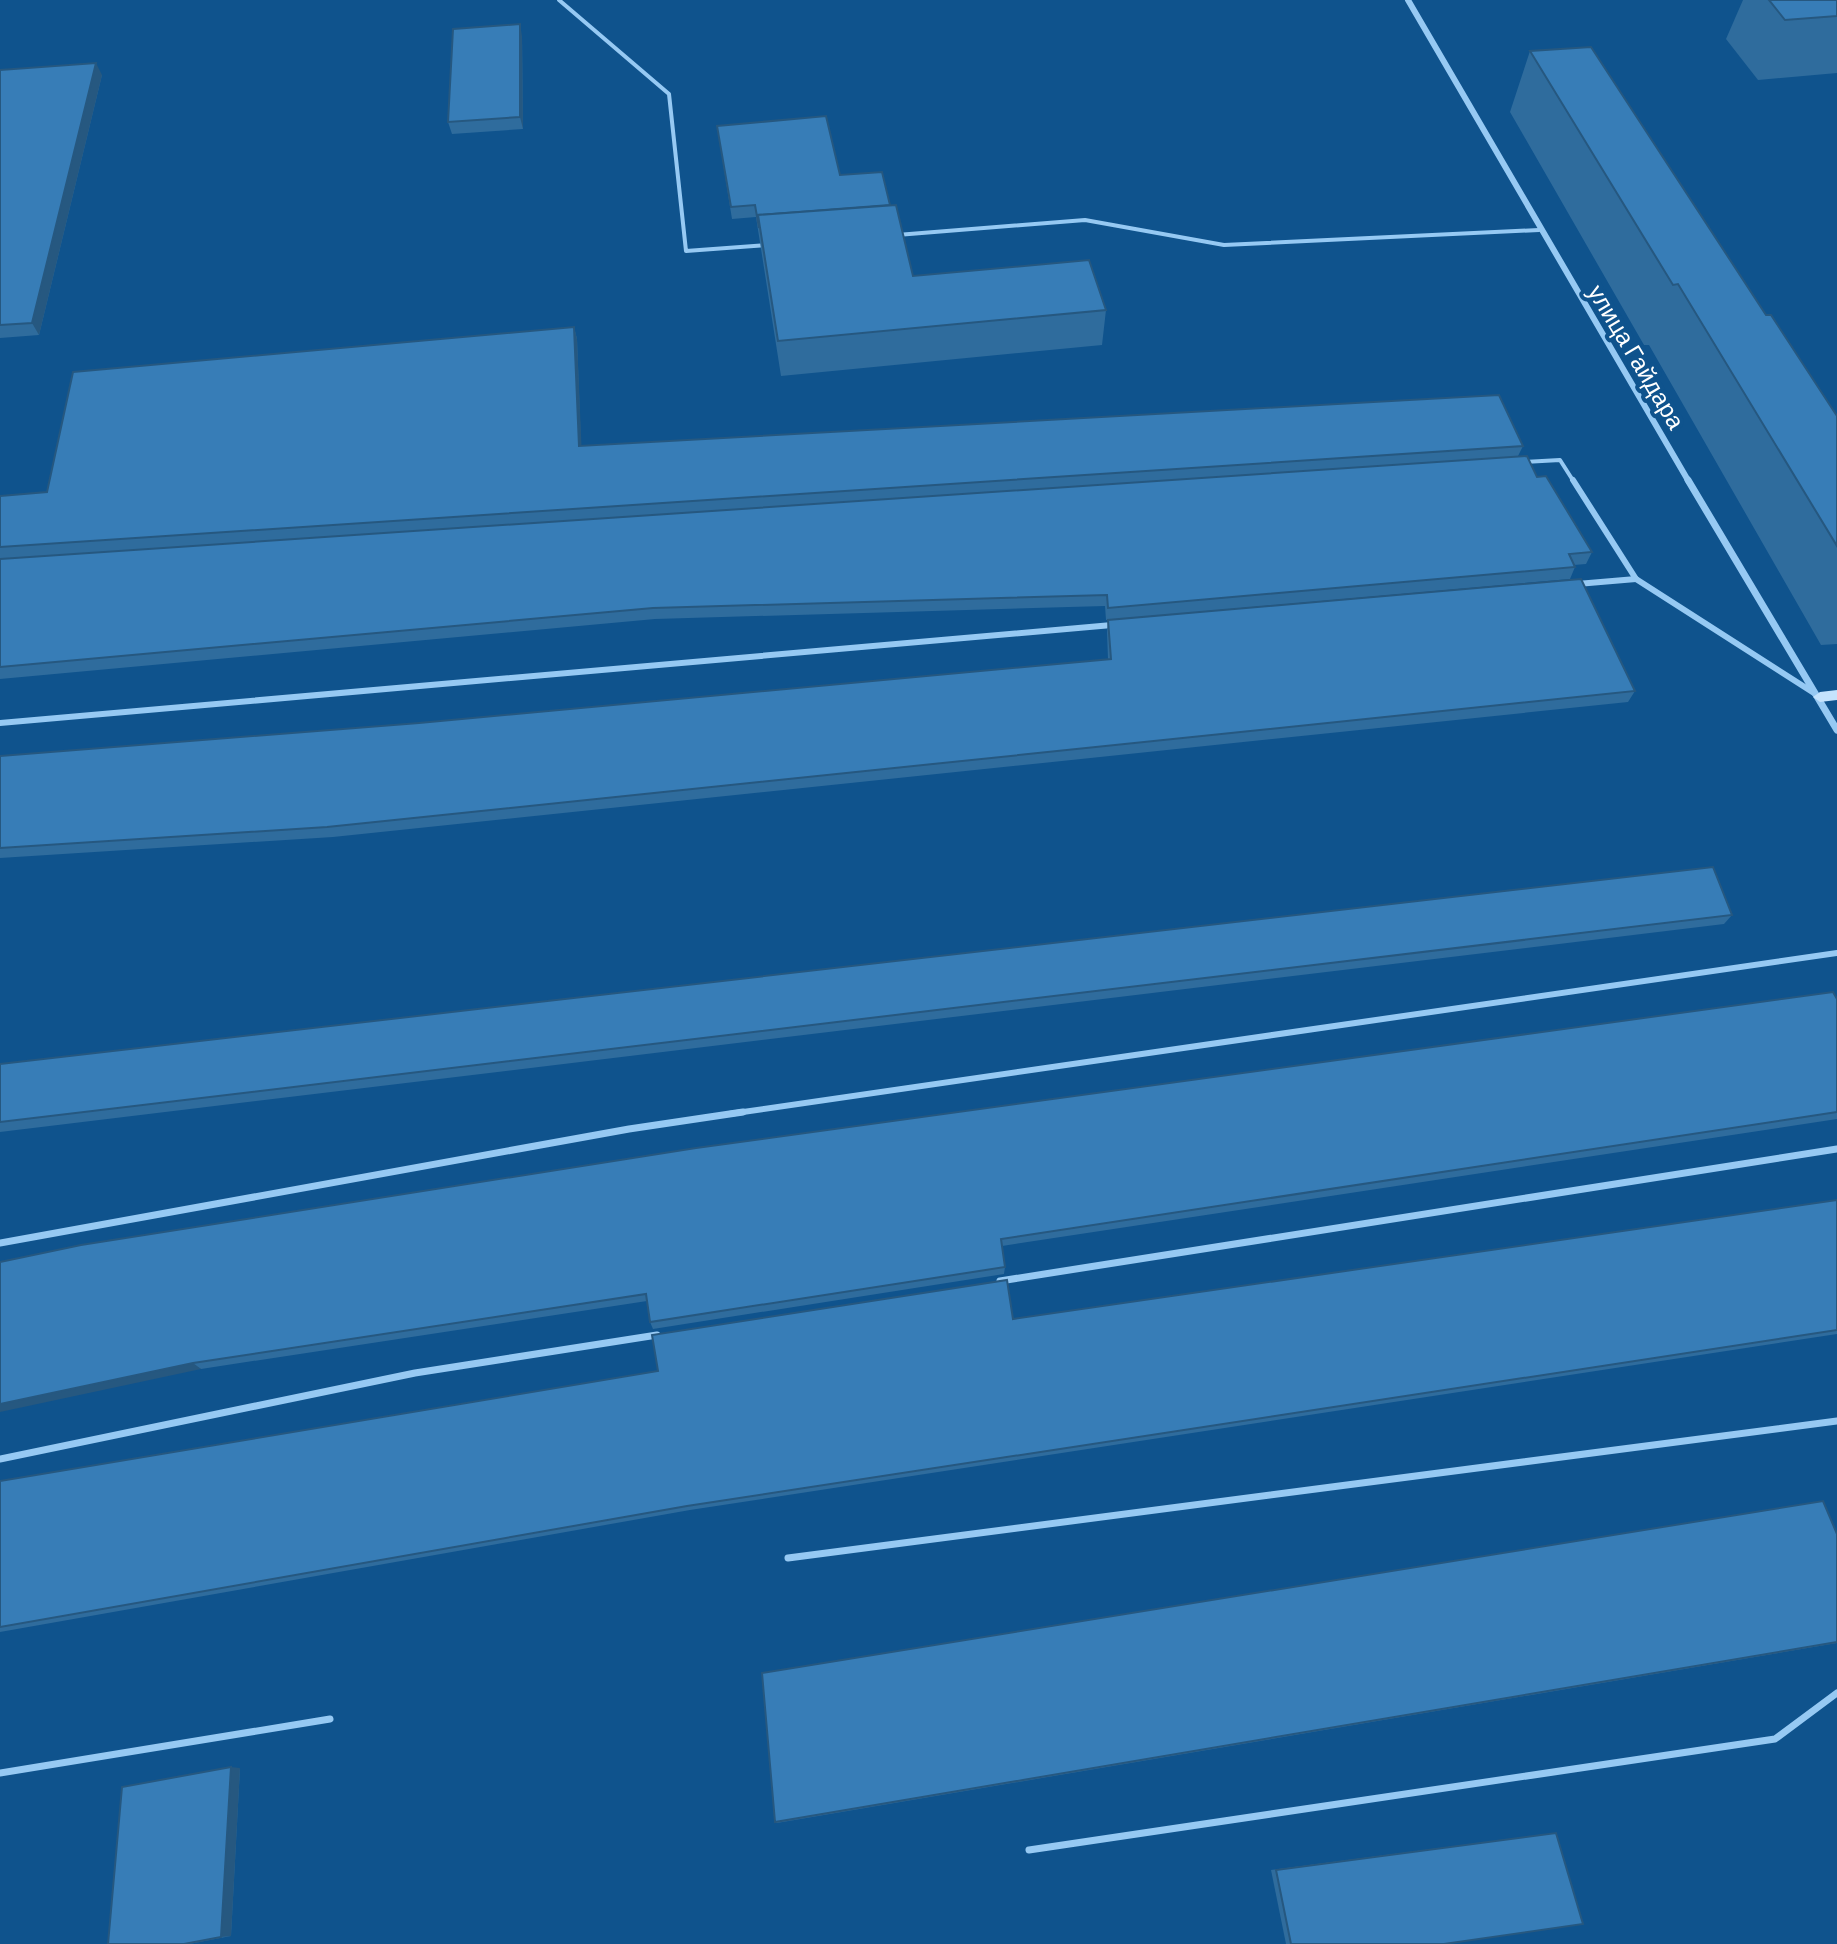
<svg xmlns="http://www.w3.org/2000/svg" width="1837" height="1944" viewBox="0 0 1837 1944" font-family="Barlow,sans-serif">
  <rect width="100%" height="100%" fill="#0f538d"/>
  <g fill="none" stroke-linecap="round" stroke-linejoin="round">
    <g stroke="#96c9f3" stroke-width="4">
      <polyline points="559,0 669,94 686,251 767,245"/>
      <polyline points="897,235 1085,220 1224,245 1539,230"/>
      <polyline points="1524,462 1560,460 1574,482"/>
    </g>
    <g stroke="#96c9f3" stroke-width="6">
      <polyline points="1573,480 1636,579 1814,693"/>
      <polyline points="1577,584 1636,579"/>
      <polyline points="0,723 1112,625"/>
      <polyline points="729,1114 1837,953"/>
    </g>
    <g stroke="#96c9f3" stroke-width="7">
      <polyline points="0,1243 629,1129 743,1112"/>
      <polyline points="1000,1281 1837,1149"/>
      <polyline points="0,1459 415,1373 657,1335"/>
      <polyline points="788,1558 1837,1421"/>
      <polyline points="0,1773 330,1719"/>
      <polyline points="1029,1850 1775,1739 1837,1693"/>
    </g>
    <polyline stroke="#96c9f3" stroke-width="6" points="1408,0 1689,482"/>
    <polyline stroke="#96c9f3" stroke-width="7" points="1688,480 1837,730"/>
    <polygon fill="#c5e3fd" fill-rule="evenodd" points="1837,690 1837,700 1820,702 1813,697 1820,692"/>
  </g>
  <g fill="#2f6c9d">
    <polygon points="1743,0 1837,0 1837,73 1758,80 1726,39"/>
    <polygon points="522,36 523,129 452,134 448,122"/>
    <polygon points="1530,51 1766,315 1837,416 1837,644 1821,645 1649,345 1644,345 1510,112"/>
    <polygon points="0,70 102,75 39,335 0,338"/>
    <polygon points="717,126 840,175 890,205 913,276 1106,310 1102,345 781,376 756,217 732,219"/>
    <polygon points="574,327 577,339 581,446 1523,446 1518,456 1537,477 1592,552 1586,564 1574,565 1575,567 1570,579 1106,620 1105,606 655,619 0,679 0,496 47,492"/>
    <polygon points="1108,620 1635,691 1628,702 333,837 0,858 0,756 419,723 1108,659 1107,632"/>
    <polygon points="1732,915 1724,924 0,1132 0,1064"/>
    <polygon points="1837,999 1837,1119 1002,1246 1005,1267 1004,1274 653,1329 650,1322 647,1301 201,1369 0,1262"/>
    <polygon points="1837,1200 1837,1334 690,1510 0,1632 0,1481 1013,1319"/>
    <polygon points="1837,1534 1837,1643 777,1823 775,1822"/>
    <polygon points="240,1768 231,1936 189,1944 108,1944"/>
    <polygon points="1547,1834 1444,1944 1286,1944 1271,1870"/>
  </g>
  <g fill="#265880">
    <polygon points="520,24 522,36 523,129 520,117"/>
    <polygon points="96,63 102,75 39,335 32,323"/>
    <polygon points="574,327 577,339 582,458 579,446"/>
    <polygon points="193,1363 201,1369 0,1412 0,1404"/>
    <polygon points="231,1767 240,1768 231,1936 221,1937"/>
  </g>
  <g fill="#377db7" stroke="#265880" stroke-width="2">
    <polygon points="1769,0 1837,0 1837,16 1785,20"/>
    <polygon points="520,24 520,117 448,122 453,29"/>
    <polygon points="1591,47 1766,315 1771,315 1837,416 1837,546 1678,284 1673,285 1530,51"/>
    <polygon points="96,63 32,323 0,325 0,70"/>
    <polygon points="826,116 840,175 882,172 890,205 758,215 759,228 755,205 731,207 717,126"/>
    <polygon points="896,205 913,276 1089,260 1106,310 778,341 758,215"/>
    <polygon points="574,327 579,446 1499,395 1523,446 0,547 0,496 47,492 73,372"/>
    <polygon points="1527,456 1537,477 1546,476 1592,552 1569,554 1575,567 1108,608 1107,595 653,608 0,667 0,559"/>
    <polygon points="1581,579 1635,691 327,827 0,848 0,756 419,723 1111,659 1108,620"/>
    <polygon points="1713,867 1732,915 0,1122 0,1064"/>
    <polygon points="1833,992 1837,999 1837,1112 1001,1239 1005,1267 650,1322 646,1294 193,1363 0,1404 0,1262 81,1245 696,1148"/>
    <polygon points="1837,1200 1837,1330 687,1506 0,1627 0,1481 658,1371 652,1335 1007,1280 1013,1319"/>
    <polygon points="1823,1501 1837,1534 1837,1642 775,1822 762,1673"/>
    <polygon points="231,1767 221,1937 184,1944 108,1944 122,1787"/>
    <polygon points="1556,1833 1583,1924 1444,1944 1291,1944 1276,1870"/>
  </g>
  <g text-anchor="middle" stroke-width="8" stroke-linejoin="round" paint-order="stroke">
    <g font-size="24" fill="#fff" stroke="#0f538d">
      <text transform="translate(1636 357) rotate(59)" y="8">улица Гайдара</text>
    </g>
  </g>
</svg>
